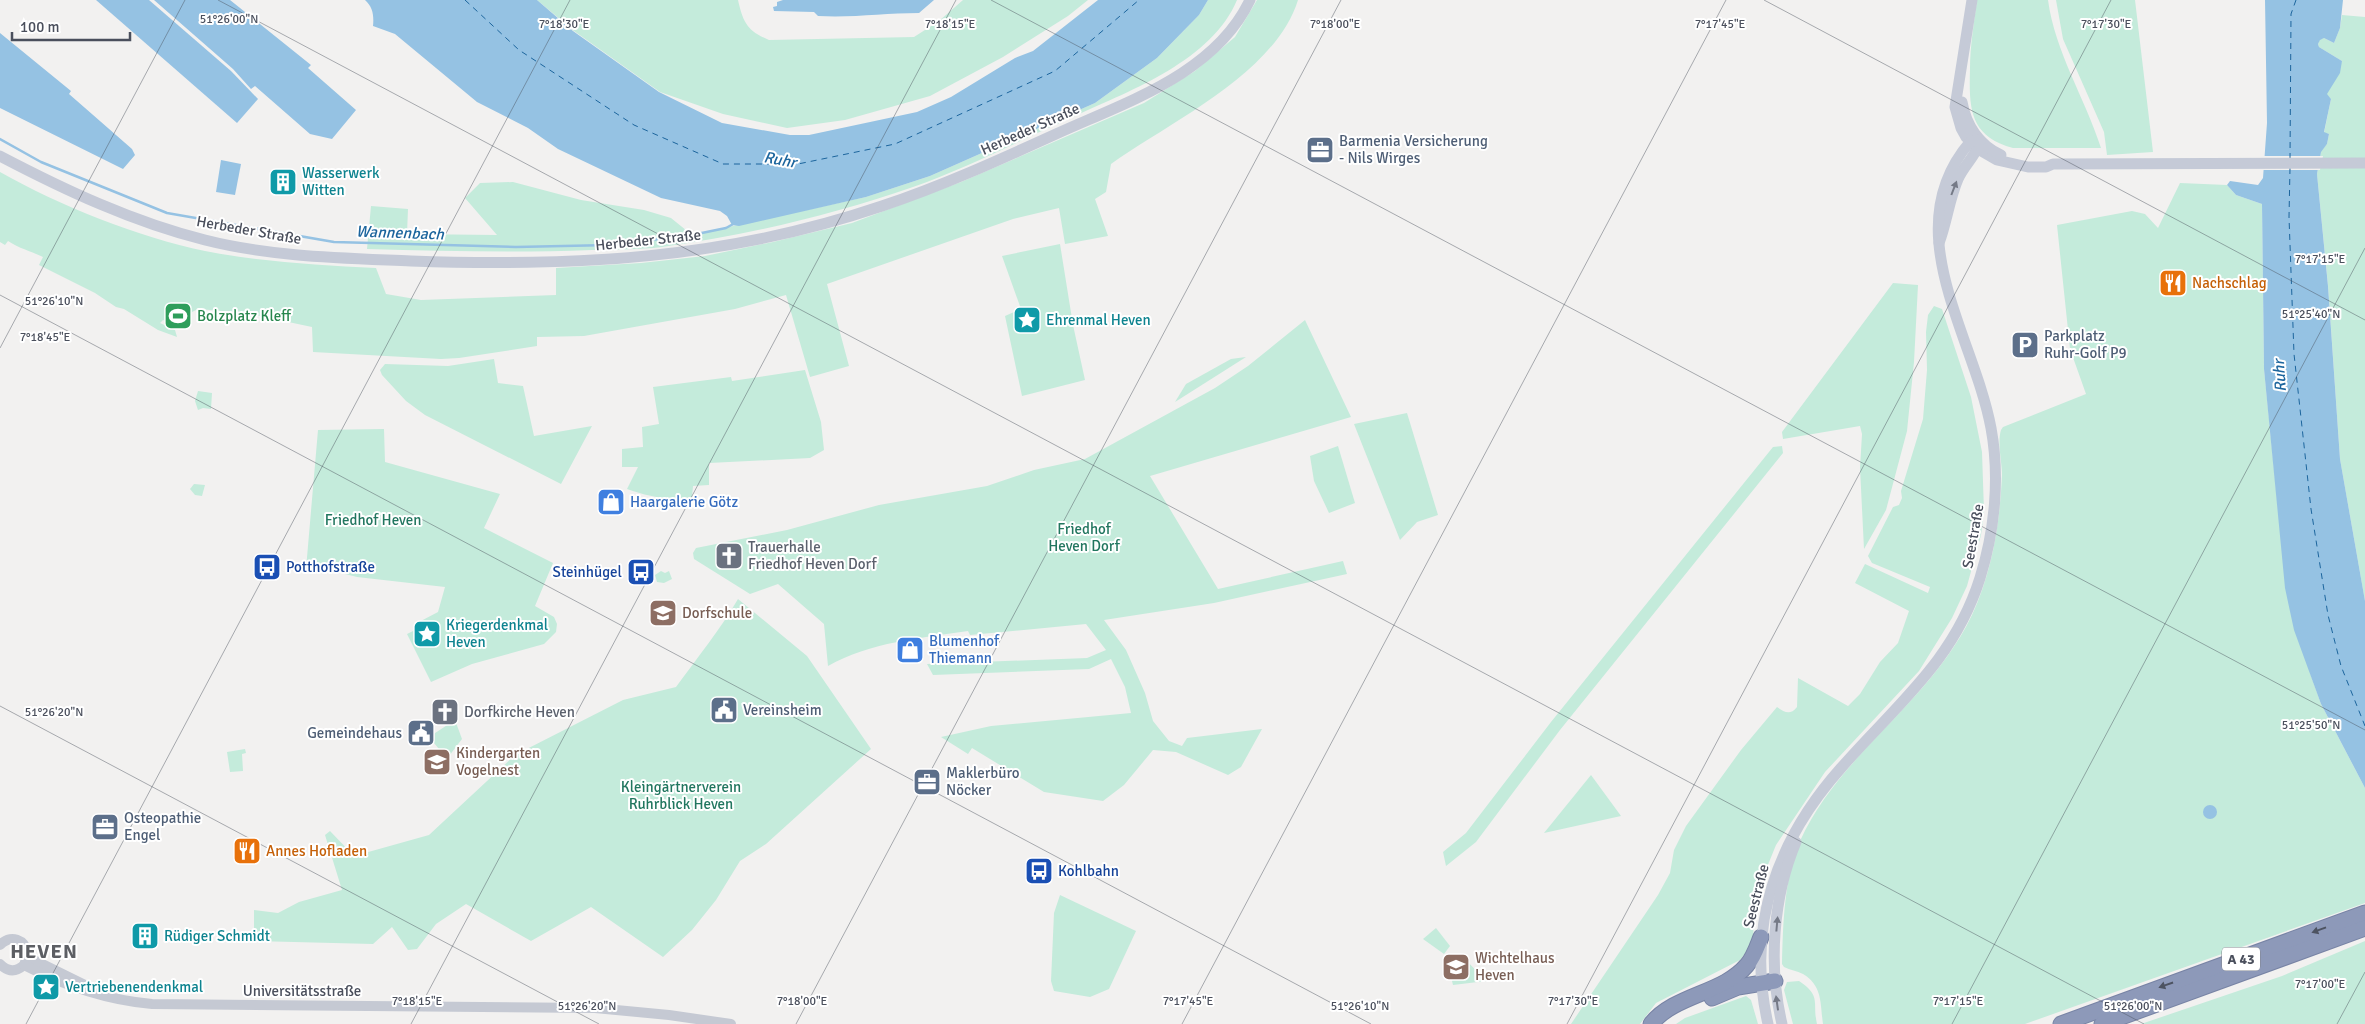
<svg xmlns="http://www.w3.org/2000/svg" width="2365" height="1024" viewBox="0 0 2365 1024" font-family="Signika,sans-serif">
  <rect width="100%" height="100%" fill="#f2f1f0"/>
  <g fill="#c4ebdb">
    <path d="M537 0H738C743 22 747 31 769 40L914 37 939 21 963 0H1088L1068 16 1003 57 930 96 845 120 787 128 723 114 660 92 574 31Z"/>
    <path d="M1208 0H1237C1212 60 1132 90 1077 115 1023 139 969 167 913 187 832 215 748 235 662 247 639 250 615 249 592 250 517 253 442 251 367 249L371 206 408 209 407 234 497 235 465 198 480 183 513 182 581 200 644 210 671 218 692 235 866 197 930 176 1095 103 1157 58 1199 15Z"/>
    <path d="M1257 0H1298C1275 74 1170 122 1111 164L1106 192 1095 199 1108 236 1065 244 1059 208 1013 219 827 284 849 366 810 377 786 295 735 309 584 336 537 337V346L459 358 441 359 313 352 312 327 246 313 198 309 192 312 184 329 163 320 160 323 175 330 177 337 158 330 124 309 116 307 95 293 39 265 43 257C31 251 20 249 8 241L5 245 0 242V172C60 206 138 237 205 251 262 262 319 265 376 268L386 294 421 300 556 295V268L641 263 705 256 773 242 852 223 961 182 1144 103 1195 71 1235 37Z"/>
    <path d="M1977 0H2048C2055 52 2085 98 2101 148H2013C1969 136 1969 108 1970 69 1970 46 1974 23 1977 0Z"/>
    <polygon points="2056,0 2135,0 2153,152 2107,155 2104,132 2063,39"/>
    <polygon points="2342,15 2365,17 2365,601 2340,459 2328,285 2317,174 2321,151 2327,144 2329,134 2324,133 2331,99 2326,94 2342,61 2319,47 2318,44 2320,39 2324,38 2334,43 2340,28"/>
    <path d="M2180 183 2227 185 2236 195 2262 204 2264 369 2278 509 2310 673 2321 704 2365 788V903L2025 1024H1823C1820 1004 1823 986 1803 974 1797 971 1790 970 1784 967L1782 964C1783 924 1784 878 1800 841 1840 753 1930 703 1972 615 1992 572 2000 523 2002 475 2002 462 1997 443 2001 430L2003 427 2086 394 2070 349 2057 225 2132 211 2145 214 2158 228Z"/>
    <polygon points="1060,244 1073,325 1085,380 1022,396 1005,316 1021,309 1002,256"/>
    <polygon points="1893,283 1918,285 1914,362 1907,431 1886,510 1864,549 1860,468 1862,434 1860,426 1783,439 1782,432"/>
    <path d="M1934 306 1942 309 1971 397 1982 452 1984 511 1981 535 1967 586 1952 618 1919 671 1825 772 1776 845 1763 877 1754 919 1753 940 1747 951 1740 960 1656 1003 1640 1024H1571L1658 895 1670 873 1674 850 1686 826 1741 750 1777 707C1784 712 1790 716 1797 707L1798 678 1848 706 1860 694 1880 662 1898 643 1909 611 1855 583 1865 564 1928 593 1930 587 1872 563 1868 556 1893 507 1899 505 1902 498 1901 491 1923 419 1927 370 1926 332 1928 315Z"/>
    <path d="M1305 320 1351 417 1150 476 1218 589 1343 561 1347 574 1214 603 1104 620 1126 650 1145 693 1153 721 1169 741 1182 746 1187 738 1262 729 1241 767 1228 775 1176 752 1153 750 1124 785 1103 801 1044 792 972 748 968 754 941 737 991 726 1131 713 1125 687 1111 659 1089 669 933 675 927 664 1087 658 1106 650 1086 624 970 635 968 631C921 638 870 642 828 666L824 624 778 584 750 594 694 559 693 553 696 548 787 530 879 505 987 486 1034 470 1085 459 1215 388 1248 366Z"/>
    <polygon points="1246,357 1175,402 1186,384 1231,359"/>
    <polygon points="494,359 498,383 523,386 534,436 592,426 561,484 425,415 406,401 382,375 380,370 385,364 448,366"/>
    <path d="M805 370 821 422 824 450 810 458 709 463V485L693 486 692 497C669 502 648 496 627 489L638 467H622V449L643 447 642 427 659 424 653 387 731 377 732 381Z"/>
    <polygon points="198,391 212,393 211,409 203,408 198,410 195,401"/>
    <polygon points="1407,413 1438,515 1417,522 1400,540 1354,424"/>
    <polygon points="384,429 385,462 500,494 484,528 553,563 535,606 554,617 557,624 556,632 544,644 472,664 431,682 407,634 419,628 417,623 438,612 445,587 357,577 329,570 306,569 318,430"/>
    <polygon points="1338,446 1355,503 1329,513 1314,481 1310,456"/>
    <polygon points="1782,446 1783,453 1560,730 1476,842 1446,866 1443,852 1466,833 1551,722 1773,447"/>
    <polygon points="194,484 205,485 202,496 195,495 190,489"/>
    <polygon points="661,571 665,573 669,571 672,579 664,583 657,582 655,575"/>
    <path d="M738 599 807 656 871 749 766 844 740 861 716 900 692 930 663 957 591 907 531 941 466 904 436 924 417 949 408 950 392 927 373 944 254 941V910L278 913 299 902 342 890 325 835 330 831 354 856 429 835 515 755 623 700 676 687C697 658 720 630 738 599Z"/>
    <polygon points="455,720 462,739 449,756 444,755 429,737"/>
    <polygon points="245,749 246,753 242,754 243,771 230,772 227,752"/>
    <polygon points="1591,775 1621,816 1544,833"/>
    <polygon points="1060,895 1136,931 1109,989 1090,997 1054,991 1051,981 1054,913"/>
    <polygon points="1436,928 1450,946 1444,954 1423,939"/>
    <polygon points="2365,941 2365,1024 2141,1024 2282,976"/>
    <polygon points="1464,958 1486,981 1453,985 1452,981 1456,975 1452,972"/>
    <path d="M1799 981C1822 996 1812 1003 1817 1024H1793L1784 990 1787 982Z"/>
    <polygon points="1746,996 1751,1000 1758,1024 1676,1024 1685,1018"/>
  </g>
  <g fill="#95c2e3">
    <polygon points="96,0 149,0 231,71 258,99 237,123"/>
    <polygon points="154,0 230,0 311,65 308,68 356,110 332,139 310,134 255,86 251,89 233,69"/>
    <path d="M365 0H537L573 31 659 92 722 123 790 135H809L917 112 951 97 1015 58 1033 51 1098 0H1208L1199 15 1157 58 1095 103 930 176 866 197 739 226 732 225 727 216 720 211 661 198 558 149 528 128 477 102 395 34 373 26C374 16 373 7 365 0Z"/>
    <path d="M783 0H934L919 13C885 13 852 18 818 16L814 12 774 11 773 7 777 6V2Z"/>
    <polygon points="2265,0 2343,0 2340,28 2334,43 2324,38 2320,40 2318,44 2319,47 2342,61 2340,73 2327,94 2331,99 2324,132 2329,134 2327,144 2321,152 2317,174 2328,286 2340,459 2365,601 2365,788 2321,704 2294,630 2285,588 2264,369 2262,204 2236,195 2227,185 2230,181 2258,185 2263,178 2267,123"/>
    <polygon points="0,33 71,91 69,94 132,149 135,155 123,169 0,108"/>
    <polygon points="221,160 241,164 235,195 216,192"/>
    <circle cx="2210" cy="812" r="7"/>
  </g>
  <polygon fill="#f2f1f0" points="2262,156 2323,156 2320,170 2262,170"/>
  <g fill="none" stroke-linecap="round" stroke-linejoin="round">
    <polyline stroke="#95c2e3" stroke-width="2.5" points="0,139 41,162 167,213 334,242 516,247 610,245 692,235 726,228 735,223"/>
    <g stroke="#1c659d" stroke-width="1" stroke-dasharray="6 5" stroke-linecap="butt">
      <polyline points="465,0 519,50 634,125 723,164 798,164 895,144 1055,71 1139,0"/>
      <polyline points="2290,159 2291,14 2296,0"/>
      <polyline points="2290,168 2289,217 2294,354 2311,509 2328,615 2341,666 2365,726"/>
    </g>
    <defs>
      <g id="motorway">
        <polyline points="1712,998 1738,987 1775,981"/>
        <path d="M1651 1024C1675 994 1723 994 1747 965 1754 957 1757 947 1761 937"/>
        <polyline points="2061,1024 2365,913"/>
        <polyline points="2102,1024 2365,928"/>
      </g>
    </defs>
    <use href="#motorway" stroke="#7884a5" stroke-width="17"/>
    <g stroke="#c5c9d3" stroke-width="10">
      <path d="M0 945C11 934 25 939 28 954L24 965C16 972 8 972 0 964"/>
      <polyline points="28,957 91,988"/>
      <path d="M24 965C65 986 106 1000 152 1004L595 1008 669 1015 731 1024"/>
    </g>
    <g stroke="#c5cad7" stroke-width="11">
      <polyline points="1972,0 1955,107 1961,128 1966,137 1978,149 1997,160 2028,167 2046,167 2053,164 2365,163"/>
      <path d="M1962 102C1966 125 1979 145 2001 155"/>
      <path d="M0 156C65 190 133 222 205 240 272 257 343 258 411 261 575 267 726 259 882 206 942 186 999 160 1056 134 1126 102 1215 74 1250 0"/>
      <path d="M1939 243C1947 222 1949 200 1958 179 1964 165 1976 156 1980 142"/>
      <path d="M1768 1024C1746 927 1776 841 1841 768 1896 705 1954 661 1980 578 1995 530 2000 477 1991 428 1974 336 1895 229 1970 142L1980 140"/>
      <path d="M1782 1024C1768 965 1773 897 1796 842"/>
    </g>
    <use href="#motorway" stroke="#8d99b9" stroke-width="15"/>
  </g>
  <defs><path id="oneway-solid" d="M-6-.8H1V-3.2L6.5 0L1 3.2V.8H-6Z" transform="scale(1.25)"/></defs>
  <g fill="#757a87">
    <use href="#oneway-solid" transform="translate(1954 188) rotate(-69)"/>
    <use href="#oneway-solid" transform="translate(1777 924) rotate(-85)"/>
    <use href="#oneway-solid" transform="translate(1777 1003) rotate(-98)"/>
  </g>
  <g fill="#4d5361">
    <use href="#oneway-solid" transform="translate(2319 930) rotate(160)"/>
    <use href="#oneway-solid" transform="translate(2166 985) rotate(161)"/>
  </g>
  <path fill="none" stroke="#4a4f5c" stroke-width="1" stroke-opacity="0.45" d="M218 0 2144 1024M991 0 2365 730M1764 0 2365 320M0 295 1371 1024M0 348 185 0M0 706 599 1024M26 1024 570 0M411 1024 956 0M796 1024 1341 0M1182 1024 1726 0M1567 1024 2111 0M1952 1024 2365 248M2337 1024 2365 972"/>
  <defs>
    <symbol id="office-square" viewBox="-11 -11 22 22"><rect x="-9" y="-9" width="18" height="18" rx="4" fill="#5c6f8a" stroke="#fff"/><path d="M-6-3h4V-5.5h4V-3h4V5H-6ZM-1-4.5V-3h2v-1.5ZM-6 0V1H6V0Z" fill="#fff"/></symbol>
    <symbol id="building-square" viewBox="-11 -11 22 22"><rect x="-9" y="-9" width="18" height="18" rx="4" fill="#0f9aa8" stroke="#fff"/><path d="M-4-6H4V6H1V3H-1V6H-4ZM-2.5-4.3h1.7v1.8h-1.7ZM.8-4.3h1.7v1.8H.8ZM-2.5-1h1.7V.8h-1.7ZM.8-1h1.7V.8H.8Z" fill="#fff"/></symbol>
    <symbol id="restaurant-square" viewBox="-11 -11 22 22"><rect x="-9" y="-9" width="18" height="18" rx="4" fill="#e8710a" stroke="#fff"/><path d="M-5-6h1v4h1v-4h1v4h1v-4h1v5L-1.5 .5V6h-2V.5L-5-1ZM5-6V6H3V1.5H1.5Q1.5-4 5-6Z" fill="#fff"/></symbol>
    <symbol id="stadium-square" viewBox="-11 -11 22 22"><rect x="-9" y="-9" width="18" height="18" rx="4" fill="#2e9e5b" stroke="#fff"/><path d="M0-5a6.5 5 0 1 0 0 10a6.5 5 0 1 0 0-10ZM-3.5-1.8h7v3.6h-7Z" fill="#fff"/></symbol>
    <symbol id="sight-square" viewBox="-11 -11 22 22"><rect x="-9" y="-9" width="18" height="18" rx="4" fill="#0f9aa8" stroke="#fff"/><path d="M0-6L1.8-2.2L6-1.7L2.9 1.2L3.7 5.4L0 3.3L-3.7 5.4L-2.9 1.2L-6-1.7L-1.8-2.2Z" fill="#fff"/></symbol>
    <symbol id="parking-square" viewBox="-11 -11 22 22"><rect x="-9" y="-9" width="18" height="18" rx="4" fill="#5c6f8a" stroke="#fff"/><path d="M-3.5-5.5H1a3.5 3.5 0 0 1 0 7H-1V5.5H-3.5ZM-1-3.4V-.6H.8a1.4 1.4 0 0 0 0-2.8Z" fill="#fff"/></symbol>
    <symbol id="shop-square" viewBox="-11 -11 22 22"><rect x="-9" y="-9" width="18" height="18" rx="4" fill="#3f7fe0" stroke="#fff"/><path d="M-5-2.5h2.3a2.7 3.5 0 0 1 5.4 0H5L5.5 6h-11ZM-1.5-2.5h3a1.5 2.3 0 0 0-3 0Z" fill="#fff"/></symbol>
    <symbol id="church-square" viewBox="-11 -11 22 22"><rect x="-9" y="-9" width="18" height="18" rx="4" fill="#6b7280" stroke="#fff"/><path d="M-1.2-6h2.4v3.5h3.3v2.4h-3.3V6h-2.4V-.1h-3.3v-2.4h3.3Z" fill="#fff"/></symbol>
    <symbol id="bus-square" viewBox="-11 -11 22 22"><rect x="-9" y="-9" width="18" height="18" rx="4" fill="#1a4fb4" stroke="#fff"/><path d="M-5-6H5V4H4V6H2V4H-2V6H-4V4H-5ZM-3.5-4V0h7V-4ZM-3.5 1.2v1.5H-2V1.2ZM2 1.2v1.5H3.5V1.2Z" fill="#fff"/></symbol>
    <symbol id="school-square" viewBox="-11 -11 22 22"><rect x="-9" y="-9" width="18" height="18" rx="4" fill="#8d6e63" stroke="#fff"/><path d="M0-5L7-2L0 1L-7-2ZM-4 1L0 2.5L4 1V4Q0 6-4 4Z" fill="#fff"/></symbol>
    <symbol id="civic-square" viewBox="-11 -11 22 22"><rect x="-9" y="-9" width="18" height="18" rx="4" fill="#5c6f8a" stroke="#fff"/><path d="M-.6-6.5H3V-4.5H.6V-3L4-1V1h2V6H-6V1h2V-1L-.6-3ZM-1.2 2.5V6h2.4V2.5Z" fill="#fff"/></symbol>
  </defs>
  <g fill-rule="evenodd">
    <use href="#office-square" x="1304" y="134" width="32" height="32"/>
    <use href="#building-square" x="267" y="166" width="32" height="32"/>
    <use href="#restaurant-square" x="2157" y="267" width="32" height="32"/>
    <use href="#stadium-square" x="162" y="300" width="32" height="32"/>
    <use href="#sight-square" x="1011" y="304" width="32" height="32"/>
    <use href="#parking-square" x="2009" y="329" width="32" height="32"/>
    <use href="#shop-square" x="595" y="486" width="32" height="32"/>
    <use href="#church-square" x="713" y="540" width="32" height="32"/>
    <use href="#bus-square" x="251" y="551" width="32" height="32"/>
    <use href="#bus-square" x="625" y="556" width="32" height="32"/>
    <use href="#school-square" x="647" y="597" width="32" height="32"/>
    <use href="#sight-square" x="411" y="618" width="32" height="32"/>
    <use href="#shop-square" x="894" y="634" width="32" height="32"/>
    <use href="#civic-square" x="708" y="694" width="32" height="32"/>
    <use href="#church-square" x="429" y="696" width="32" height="32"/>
    <use href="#civic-square" x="405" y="717" width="32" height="32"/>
    <use href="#school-square" x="421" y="746" width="32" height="32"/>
    <use href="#office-square" x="911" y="766" width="32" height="32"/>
    <use href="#office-square" x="89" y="811" width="32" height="32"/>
    <use href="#restaurant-square" x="231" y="835" width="32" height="32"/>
    <use href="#bus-square" x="1023" y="855" width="32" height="32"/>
    <use href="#building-square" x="129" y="920" width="32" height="32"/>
    <use href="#school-square" x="1440" y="951" width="32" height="32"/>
    <use href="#sight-square" x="30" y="971" width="32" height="32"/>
  </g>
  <g text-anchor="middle" stroke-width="4" stroke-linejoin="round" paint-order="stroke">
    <rect fill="#fff" stroke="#80848d" stroke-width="1" x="2222" y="947.5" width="38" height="23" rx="4"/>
    <g font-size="14" font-weight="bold" fill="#4a4f5c">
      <text x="2241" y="964">A 43</text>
    </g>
    <g font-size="15" fill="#4a4f5c" stroke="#fff">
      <text transform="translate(1030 129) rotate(-24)" y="5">Herbeder Straße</text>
      <text transform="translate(249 230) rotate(10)" y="5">Herbeder Straße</text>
      <text transform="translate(648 240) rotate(-6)" y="5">Herbeder Straße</text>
      <text transform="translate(1973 536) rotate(-80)" y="5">Seestraße</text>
      <text transform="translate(1756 896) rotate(-76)" y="5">Seestraße</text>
      <text x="302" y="996">Universitätsstraße</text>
    </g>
    <g font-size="15" fill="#4e5e75" stroke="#fff" text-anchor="start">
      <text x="1339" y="146">Barmenia Versicherung<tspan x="1339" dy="17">- Nils Wirges</tspan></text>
      <text x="2044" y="341">Parkplatz<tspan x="2044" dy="17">Ruhr-Golf P9</tspan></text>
      <text x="743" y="715">Vereinsheim</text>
      <text x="402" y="738" text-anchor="end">Gemeindehaus</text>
      <text x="946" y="778">Maklerbüro<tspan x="946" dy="17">Nöcker</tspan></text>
      <text x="124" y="823">Osteopathie<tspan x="124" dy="17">Engel</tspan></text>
    </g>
    <g font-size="15" fill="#0d838f" stroke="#fff" text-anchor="start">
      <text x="302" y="178">Wasserwerk<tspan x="302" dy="17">Witten</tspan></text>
      <text x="1046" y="325">Ehrenmal Heven</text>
      <text x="446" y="630">Kriegerdenkmal<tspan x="446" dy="17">Heven</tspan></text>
      <text x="164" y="941">Rüdiger Schmidt</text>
      <text x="65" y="992">Vertriebenendenkmal</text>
    </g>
    <g font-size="15" fill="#c56008" stroke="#fff" text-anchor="start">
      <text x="2192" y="288">Nachschlag</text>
      <text x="266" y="856">Annes Hofladen</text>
    </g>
    <g font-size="15" fill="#27864d" stroke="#fff" text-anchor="start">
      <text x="197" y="321">Bolzplatz Kleff</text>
    </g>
    <g font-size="15" fill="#366cbe" stroke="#fff" text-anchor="start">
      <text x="630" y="507">Haargalerie Götz</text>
      <text x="929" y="646">Blumenhof<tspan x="929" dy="17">Thiemann</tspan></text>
    </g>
    <g font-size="15" fill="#21765f" stroke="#fff">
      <text x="373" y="525">Friedhof Heven</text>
      <text x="1084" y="534">Friedhof<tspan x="1084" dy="17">Heven Dorf</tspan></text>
      <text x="681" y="792">Kleingärtnerverein<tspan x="681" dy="17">Ruhrblick Heven</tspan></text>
    </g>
    <g font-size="15" fill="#5b616d" stroke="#fff" text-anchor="start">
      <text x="748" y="552">Trauerhalle<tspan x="748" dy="17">Friedhof Heven Dorf</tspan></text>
      <text x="464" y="717">Dorfkirche Heven</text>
    </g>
    <g font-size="15" fill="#164399" stroke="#fff" text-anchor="start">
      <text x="286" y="572">Potthofstraße</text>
      <text x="622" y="577" text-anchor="end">Steinhügel</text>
      <text x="1058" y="876">Kohlbahn</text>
    </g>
    <g font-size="15" fill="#785e54" stroke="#fff" text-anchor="start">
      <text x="682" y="618">Dorfschule</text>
      <text x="456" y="758">Kindergarten<tspan x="456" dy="17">Vogelnest</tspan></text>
      <text x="1475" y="963">Wichtelhaus<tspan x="1475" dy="17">Heven</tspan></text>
    </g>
    <g font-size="16" font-style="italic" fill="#1c659d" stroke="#fff">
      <text transform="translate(780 159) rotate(10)" y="6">Ruhr</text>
      <text transform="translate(400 232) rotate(2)" y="6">Wannenbach</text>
      <text transform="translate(2279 376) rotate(-94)" y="6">Ruhr</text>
    </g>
    <g font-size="20" font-weight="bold" letter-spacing="1" fill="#5d5f64" stroke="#fff">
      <text x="44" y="958">HEVEN</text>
    </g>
  </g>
  <g font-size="12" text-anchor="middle" fill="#4a4f5c" stroke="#fff" stroke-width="4" stroke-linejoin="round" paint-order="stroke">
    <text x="229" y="23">51°26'00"N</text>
    <text x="564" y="28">7°18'30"E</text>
    <text x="950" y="28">7°18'15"E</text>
    <text x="1335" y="28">7°18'00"E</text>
    <text x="1720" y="28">7°17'45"E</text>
    <text x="2106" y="28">7°17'30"E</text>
    <text x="2320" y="263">7°17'15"E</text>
    <text x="54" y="305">51°26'10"N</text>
    <text x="2311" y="318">51°25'40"N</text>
    <text x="45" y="341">7°18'45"E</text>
    <text x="54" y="716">51°26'20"N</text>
    <text x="2311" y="729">51°25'50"N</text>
    <text x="2320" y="988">7°17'00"E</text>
    <text x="417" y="1005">7°18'15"E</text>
    <text x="802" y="1005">7°18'00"E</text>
    <text x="1188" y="1005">7°17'45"E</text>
    <text x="1573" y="1005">7°17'30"E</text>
    <text x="1958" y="1005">7°17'15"E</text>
    <text x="587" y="1010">51°26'20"N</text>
    <text x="1360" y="1010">51°26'10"N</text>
    <text x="2133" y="1010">51°26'00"N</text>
  </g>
  <path d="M12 32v8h118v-8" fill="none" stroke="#4a4f5c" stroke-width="2.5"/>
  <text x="20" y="32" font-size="15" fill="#4a4f5c" stroke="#ffffff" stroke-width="4" paint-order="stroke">100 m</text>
</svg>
